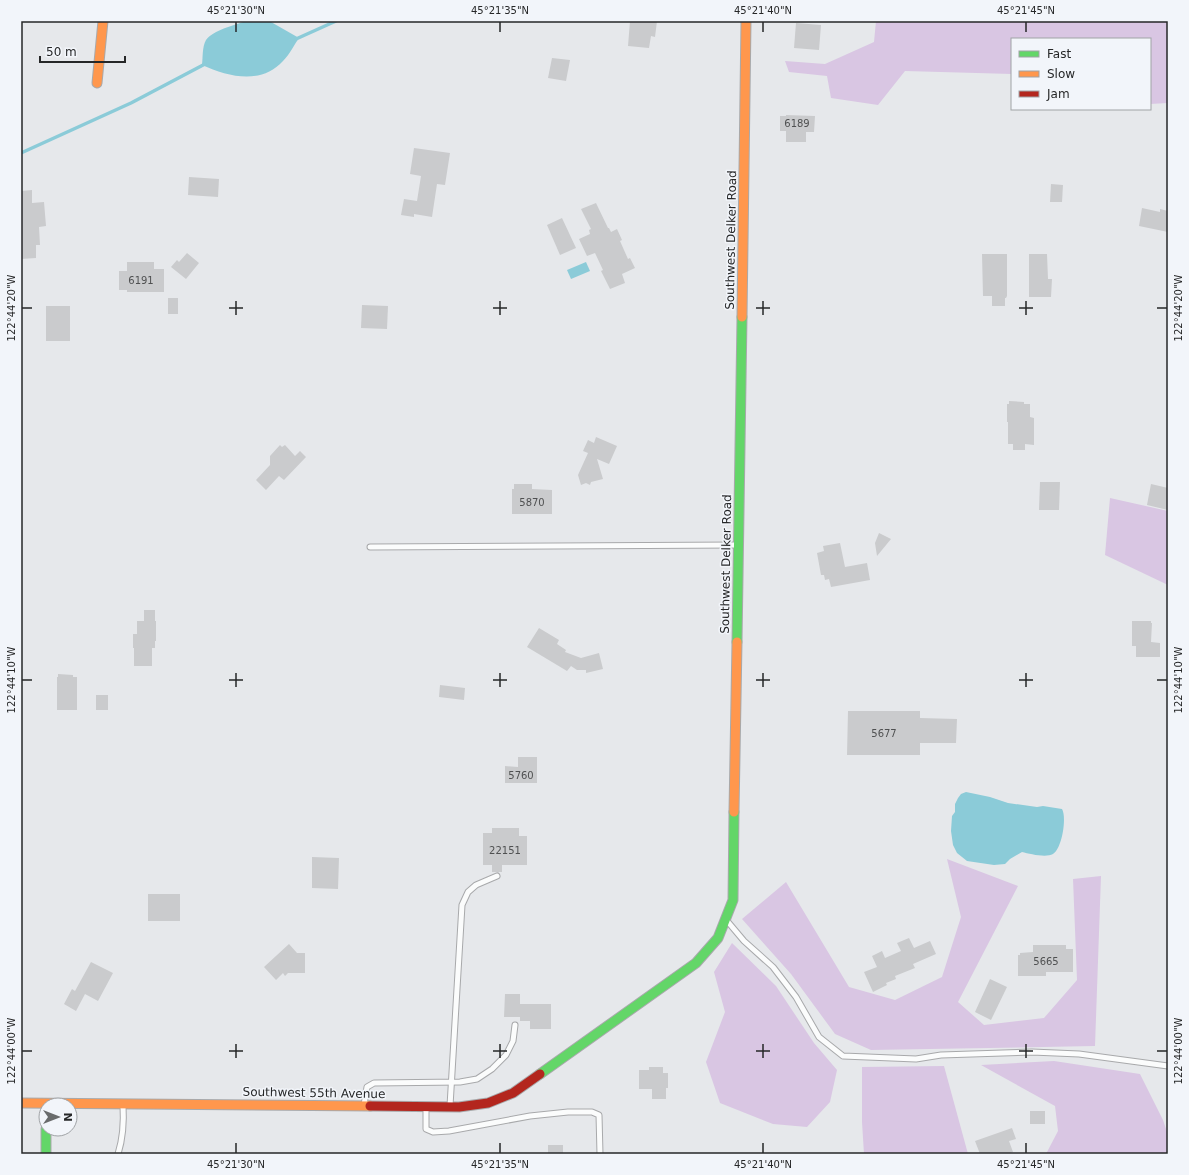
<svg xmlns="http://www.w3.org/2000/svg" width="1189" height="1175" viewBox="0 0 1189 1175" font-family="'DejaVu Sans',sans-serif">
  <rect width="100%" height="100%" fill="#e6e8eb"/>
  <g fill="#d9c6e3">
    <polygon points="876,21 1168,21 1168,103 1150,104 1150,39 1012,39 1012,74 905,71 878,105 831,98 827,76 789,72 785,61 825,64 874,42"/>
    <polygon points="1110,498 1168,511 1168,585 1105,555"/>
    <polygon points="947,859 1018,886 958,1002 984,1025 1044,1018 1077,980 1073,879 1101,876 1095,1046 871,1050 835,1034 791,974 742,919 786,882 849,987 895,1000 942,977 961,917"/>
    <polygon points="732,943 776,986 814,1043 837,1070 830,1102 807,1127 773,1124 720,1103 706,1062 725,1012 714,972"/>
    <polygon points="1054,1061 1140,1074 1163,1120 1168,1135 1168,1154 1046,1154 1058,1131 1055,1106 981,1065"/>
    <polygon points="944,1066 968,1154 864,1154 862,1122 862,1067"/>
  </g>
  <g fill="#8bcbd8">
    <path d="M246 21 271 22 299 38C294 45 290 54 283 61 261 85 229 77 202 65 203 57 202 47 206 40 213 30 235 25 246 21Z"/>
    <polygon points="586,262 590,271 571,279 567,270"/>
    <path d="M966 792 990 797 1008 803 1037 807 1043 806 1062 809C1067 817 1062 849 1053 854 1046 858 1030 854 1022 852L1010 859 1005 864 994 865 967 861 957 853 953 845 951 831 952 816 955 812V804L958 798 961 794Z"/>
  </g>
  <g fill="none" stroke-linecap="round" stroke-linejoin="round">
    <g stroke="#8bcbd8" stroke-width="3.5">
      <polyline points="296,39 336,21"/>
      <polyline points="21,153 131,103 205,64"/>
    </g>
  </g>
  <g fill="#cacbcd">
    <polygon points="630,21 657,21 655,37 651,36 649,48 628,46"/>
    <polygon points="796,23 821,25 819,50 794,48"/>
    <polygon points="552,58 570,60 566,81 548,78"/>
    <polygon points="786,115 815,116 814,132 806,132 806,142 786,142 786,131 780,131 780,116 786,116"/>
    <polygon points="414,148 450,153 445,185 437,184 432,217 414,214 414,217 401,215 404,199 417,201 421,176 410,174"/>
    <polygon points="189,177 219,179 218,197 188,195"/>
    <polygon points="1051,184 1063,185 1062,202 1050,202"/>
    <polygon points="32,190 32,203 44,202 46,226 39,227 40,245 36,245 36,258 21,259 21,191"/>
    <polygon points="596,203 608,228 609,228 611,232 617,229 622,240 620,241 628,259 630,258 635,268 622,274 625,283 610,289 601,271 603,270 595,253 587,256 579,239 590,234 589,230 591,229 581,209"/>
    <polygon points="1142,208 1160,212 1160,209 1168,211 1168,232 1139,226"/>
    <polygon points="562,218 576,248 560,255 547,225"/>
    <polygon points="187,253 199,263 186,279 171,267 177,260 179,262"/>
    <polygon points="982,254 1007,254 1007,296 1006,298 1005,298 1005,306 992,306 992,296 983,296"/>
    <polygon points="1029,254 1047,254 1048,279 1052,279 1051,297 1029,297"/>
    <polygon points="127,262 154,262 154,269 164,269 164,292 127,292 127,290 119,290 119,271 127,271"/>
    <rect x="168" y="298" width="10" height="16"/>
    <polygon points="362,305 388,306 387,329 361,328"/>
    <rect x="46" y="306" width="24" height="35"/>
    <polygon points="1009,401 1024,402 1024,404 1030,404 1030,417 1034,418 1034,445 1025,444 1025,450 1013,450 1013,444 1008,444 1008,422 1007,422 1007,404 1009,404"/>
    <polygon points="596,437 617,446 609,464 597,459 603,479 591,482 590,485 586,483 581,485 578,475 588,453 583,451 588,440 594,443"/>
    <polygon points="280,445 282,447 285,445 295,456 300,451 306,457 284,480 279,476 266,490 256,480 270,465 270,456"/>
    <polygon points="1040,482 1060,482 1059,510 1039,510"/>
    <polygon points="514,484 532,484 532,489 552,490 552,514 512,514 512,489 514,489"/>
    <polygon points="1151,484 1168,488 1168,510 1147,505"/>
    <polygon points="879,533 891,539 877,556 875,543"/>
    <polygon points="840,543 845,567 867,563 870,580 831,587 829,579 825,580 824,575 821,575 817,553 824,551 823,546"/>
    <polygon points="144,610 155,610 155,621 156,621 156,641 155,641 155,648 152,648 152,666 134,666 134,648 133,648 133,634 137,634 137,621 144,621"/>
    <polygon points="1132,621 1151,621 1151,623 1152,623 1151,642 1160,643 1160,657 1136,657 1136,646 1132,646"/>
    <polygon points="539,628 559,640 557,644 566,650 565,652 581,658 599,653 603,669 586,673 586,670 577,670 571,666 567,671 527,647"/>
    <polygon points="58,674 73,675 73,677 77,677 77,710 57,710 57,677 58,677"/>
    <polygon points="440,685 465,688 464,700 439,697"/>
    <rect x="96" y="695" width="12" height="15"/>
    <polygon points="848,711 920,711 920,718 957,719 956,743 920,743 920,755 847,755"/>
    <polygon points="518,757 537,757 537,783 505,783 505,766 518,767"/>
    <polygon points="492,828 519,828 519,836 527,836 527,865 502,865 502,872 492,872 492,865 483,865 483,833 492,833"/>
    <polygon points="312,857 339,858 338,889 312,888"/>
    <rect x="148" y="894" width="32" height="27"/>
    <polygon points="909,938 914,948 930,941 936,954 913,964 915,968 895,976 896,979 886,983 887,985 873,992 864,972 877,967 872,956 882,951 885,958 901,951 897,943"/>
    <polygon points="289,944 297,953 305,953 305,973 288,973 285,976 283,973 276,980 264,967"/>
    <polygon points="1033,945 1066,945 1066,949 1073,949 1073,972 1046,972 1046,976 1018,976 1018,955 1020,955 1020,953 1033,952"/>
    <polygon points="91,962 113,973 98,1001 85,994 76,1011 64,1004 72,989 75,991"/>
    <polygon points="990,979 1007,987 991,1020 975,1012"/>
    <polygon points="505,994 520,994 520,1004 551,1004 551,1029 530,1029 530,1021 520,1021 520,1017 504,1017"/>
    <polygon points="649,1067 663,1067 663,1073 668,1073 668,1088 666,1088 666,1099 652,1099 652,1089 639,1089 639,1070 649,1070"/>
    <rect x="1030" y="1111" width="15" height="13"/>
    <polygon points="1012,1128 1016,1139 1009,1141 1013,1152 1008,1154 980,1154 975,1141"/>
    <rect x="548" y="1145" width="15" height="9"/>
  </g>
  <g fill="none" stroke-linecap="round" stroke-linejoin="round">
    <defs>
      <g id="lane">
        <polyline points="370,547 737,545"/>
        <polyline points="728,922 744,941 773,967 796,997 819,1037 843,1056 916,1059 941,1055 1032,1052 1079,1054 1168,1066"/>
        <polyline points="364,1105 367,1087 374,1083 460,1082 477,1079 492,1069 506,1055 513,1041 515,1025"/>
        <polyline points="450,1106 462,905 468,892 476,885 497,876"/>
        <polyline points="426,1107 426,1129 433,1132 449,1131 530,1116 568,1112 592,1112 599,1115 600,1154"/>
        <path d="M118 1154C123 1138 124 1121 123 1105"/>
      </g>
      <g id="fast">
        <polyline points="737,642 742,317"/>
        <polyline points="540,1074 696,963 718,938 733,900 734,812"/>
        <polyline points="46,1129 46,1154"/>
      </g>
      <g id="slow">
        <polyline points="97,83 103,21"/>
        <polyline points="742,317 746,21"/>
        <polyline points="734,812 737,642"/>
        <polyline points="21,1103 370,1106"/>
      </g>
      <polyline id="jam" points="370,1106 459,1107 488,1103 513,1093 540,1074"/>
    </defs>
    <use href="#lane" stroke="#a8a9ab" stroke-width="7"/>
    <use href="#fast" stroke="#a8a9ab" stroke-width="11"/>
    <use href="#slow" stroke="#a8a9ab" stroke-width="11"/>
    <use href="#jam" stroke="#a8a9ab" stroke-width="11"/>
    <use href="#lane" stroke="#fbfcfc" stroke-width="5"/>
    <use href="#fast" stroke="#63d668" stroke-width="9"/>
    <use href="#slow" stroke="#ff974d" stroke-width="9"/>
    <use href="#jam" stroke="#b3261e" stroke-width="9"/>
  </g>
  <path fill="none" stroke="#262728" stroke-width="1.5" d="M236 22V32M500 22V32M763 22V32M1026 22V32M236 301V315M500 301V315M763 301V315M1026 301V315M22 308H32M229 308H243M493 308H507M756 308H770M1019 308H1033M1157 308H1167M236 673V687M500 673V687M763 673V687M1026 673V687M22 680H32M229 680H243M493 680H507M756 680H770M1019 680H1033M1157 680H1167M236 1044V1058M500 1044V1058M763 1044V1058M1026 1044V1058M22 1051H32M229 1051H243M493 1051H507M756 1051H770M1019 1051H1033M1157 1051H1167M236 1143V1153M500 1143V1153M763 1143V1153M1026 1143V1153"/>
  <g text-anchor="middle" stroke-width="3" stroke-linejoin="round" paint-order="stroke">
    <g font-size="10" fill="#4f5051">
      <text x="797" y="127">6189</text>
      <text x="141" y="284">6191</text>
      <text x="532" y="506">5870</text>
      <text x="884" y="737">5677</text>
      <text x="521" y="779">5760</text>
      <text x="505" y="854">22151</text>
      <text x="1046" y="965">5665</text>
    </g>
    <g font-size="12" fill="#262728" stroke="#f2f5fa">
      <text transform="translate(731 240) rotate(-89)" y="4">Southwest Delker Road</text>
      <text transform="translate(726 564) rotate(-89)" y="4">Southwest Delker Road</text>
      <text transform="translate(314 1093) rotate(1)" y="4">Southwest 55th Avenue</text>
    </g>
  </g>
  <rect width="1189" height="1175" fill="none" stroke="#f2f5fa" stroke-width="44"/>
  <rect x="1011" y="38" width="140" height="72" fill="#f2f5fa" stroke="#a0a3a6"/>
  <rect x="1019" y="51" width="20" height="6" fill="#63d668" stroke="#a0a3a6"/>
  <text x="1047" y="58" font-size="12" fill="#262728">Fast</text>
  <rect x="1019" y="71" width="20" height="6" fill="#ff974d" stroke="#a0a3a6"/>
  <text x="1047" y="78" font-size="12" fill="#262728">Slow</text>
  <rect x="1019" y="91" width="20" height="6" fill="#b3261e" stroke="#a0a3a6"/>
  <text x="1047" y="98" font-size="12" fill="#262728">Jam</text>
  <g transform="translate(58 1117) rotate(90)"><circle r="19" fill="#f2f5fa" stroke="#a0a3a6"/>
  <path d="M0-3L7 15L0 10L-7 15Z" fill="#696b6c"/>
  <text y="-6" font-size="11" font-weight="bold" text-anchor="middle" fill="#262728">N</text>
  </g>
  <path d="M40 56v6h85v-6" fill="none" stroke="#262728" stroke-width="2"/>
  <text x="46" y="56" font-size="12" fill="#262728" stroke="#f2f5fa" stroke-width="3" paint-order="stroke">50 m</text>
  <rect x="22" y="22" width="1145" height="1131" fill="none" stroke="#262728" stroke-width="1.5"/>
  <g font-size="10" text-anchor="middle" fill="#262728">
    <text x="236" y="14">45°21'30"N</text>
    <text x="500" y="14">45°21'35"N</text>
    <text x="763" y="14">45°21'40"N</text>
    <text x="1026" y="14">45°21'45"N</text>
    <text transform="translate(1178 308) rotate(-90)" y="4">122°44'20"W</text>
    <text transform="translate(11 308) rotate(-90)" y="4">122°44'20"W</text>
    <text transform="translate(1178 680) rotate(-90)" y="4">122°44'10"W</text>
    <text transform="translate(11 680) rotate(-90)" y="4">122°44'10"W</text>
    <text transform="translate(1178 1051) rotate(-90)" y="4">122°44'00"W</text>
    <text transform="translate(11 1051) rotate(-90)" y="4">122°44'00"W</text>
    <text x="236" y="1168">45°21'30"N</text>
    <text x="500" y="1168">45°21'35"N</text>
    <text x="763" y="1168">45°21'40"N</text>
    <text x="1026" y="1168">45°21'45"N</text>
  </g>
</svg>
